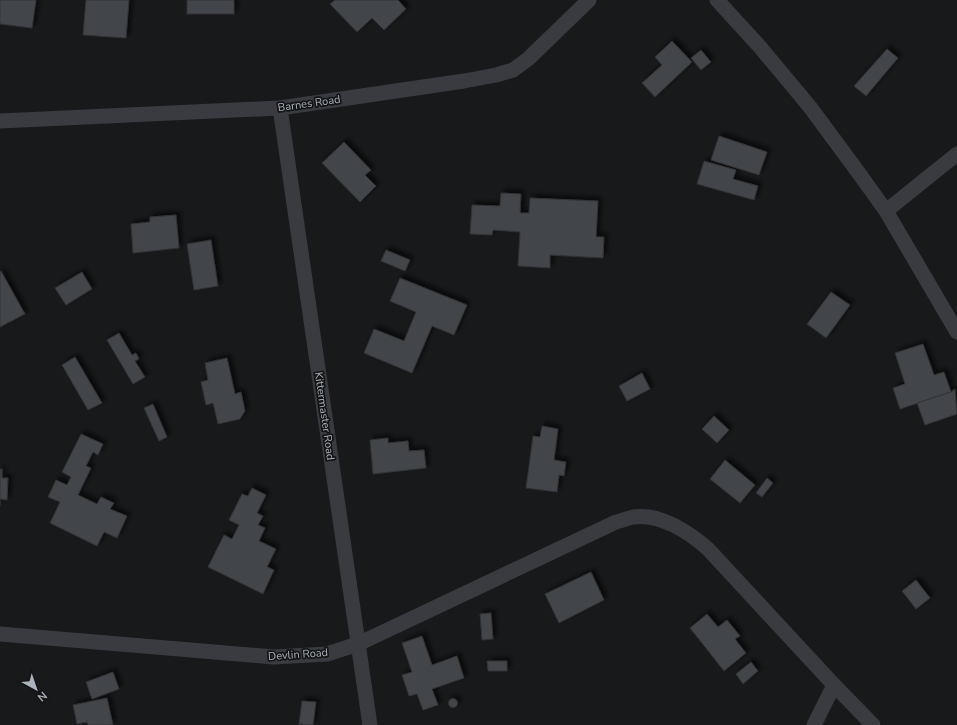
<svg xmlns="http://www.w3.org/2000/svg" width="957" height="725" viewBox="0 0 957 725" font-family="'Nunito Sans',sans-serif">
  <defs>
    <filter id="shadow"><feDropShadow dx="3.5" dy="-3.5" stdDeviation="2" flood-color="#0009"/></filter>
  </defs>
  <rect width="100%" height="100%" fill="#18191b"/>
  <g fill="#424448" stroke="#323337" filter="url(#shadow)">
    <polygon points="0,0 36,0 32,28 0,24"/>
    <polygon points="86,0 129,0 126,38 83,35"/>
    <rect x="187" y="0" width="47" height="14"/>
    <polygon points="335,0 398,0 406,9 384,30 372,18 357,32 330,4"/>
    <polygon points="672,41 692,62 655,97 642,83 662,65 655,57"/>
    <polygon points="887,49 898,58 866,96 854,86"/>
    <polygon points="701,50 711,62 701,70 691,58"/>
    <polygon points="719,136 767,152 759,175 711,160"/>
    <polygon points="344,142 371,170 365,175 376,186 360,202 322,163"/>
    <polygon points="704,161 736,170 733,179 758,186 754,200 697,184"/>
    <polygon points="501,193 521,194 520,213 529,213 530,198 598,201 596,237 604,237 603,258 550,255 550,268 518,266 520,232 493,230 492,235 470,234 472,205 500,206"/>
    <polygon points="176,215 179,248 133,253 131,224 150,222 150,217"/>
    <polygon points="211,240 218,286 194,290 187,244"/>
    <polygon points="386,250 410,260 405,271 381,261"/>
    <polygon points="1,271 25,314 0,327 0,272"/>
    <polygon points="82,272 92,289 66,305 55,288"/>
    <polygon points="400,278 467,305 454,335 432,326 412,373 364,353 374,329 404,341 416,312 390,301"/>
    <polygon points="831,292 850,305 826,338 807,324"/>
    <polygon points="119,333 132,355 136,353 139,359 135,361 145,377 133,384 107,340"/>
    <polygon points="923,344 934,375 944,372 951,392 900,409 893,388 905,384 895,353"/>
    <polygon points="75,357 102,403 88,410 62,365"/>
    <polygon points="227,358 235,394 241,392 245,411 240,419 218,424 213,403 206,405 201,382 208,380 205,363"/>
    <polygon points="642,373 650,389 627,401 619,386"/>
    <polygon points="955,389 957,414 925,425 917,403 951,392"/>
    <polygon points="153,404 167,437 159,441 144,408"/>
    <polygon points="714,416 729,430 717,443 702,429"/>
    <polygon points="542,426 558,429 554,460 566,462 564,476 559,475 557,492 526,488 533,436 540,437"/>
    <polygon points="81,434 103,444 98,455 93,452 86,466 91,468 78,495 97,504 101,497 114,503 110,509 127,516 117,538 104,532 97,546 50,523 60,502 48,497 56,480 67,485 71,477 62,472"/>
    <polygon points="388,438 388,443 408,441 409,451 424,450 426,468 373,474 370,440"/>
    <polygon points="725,460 755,485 740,503 710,479"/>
    <polygon points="0,469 2,469 2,478 8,478 7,500 0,499 0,506"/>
    <polygon points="767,478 773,483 762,497 756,493"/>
    <polygon points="252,488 266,495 257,513 263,516 258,525 265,528 259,541 276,549 267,567 274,570 263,594 208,567 224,535 232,539 239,525 229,520 242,494 248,496"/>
    <polygon points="591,572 604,600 559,623 545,594"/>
    <polygon points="916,580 930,598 916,609 902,591"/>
    <polygon points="491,613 493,639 482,640 480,614"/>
    <polygon points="707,614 718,627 727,620 740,636 735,639 746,653 724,671 690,628"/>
    <polygon points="422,636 432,665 457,656 464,678 432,689 438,705 423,710 417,694 409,696 402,675 412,672 402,643"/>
    <polygon points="487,661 507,661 507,671 488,671"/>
    <polygon points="751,662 758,671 743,684 736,674"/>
    <polygon points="113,672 119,689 92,699 86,682"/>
    <polygon points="107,698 113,725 88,725 87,722 77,724 73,705"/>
    <circle cx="453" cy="703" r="4.5"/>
    <polygon points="302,701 316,702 313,725 299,724"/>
  </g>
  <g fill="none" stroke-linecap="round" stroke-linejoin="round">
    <g stroke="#393b40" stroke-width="15">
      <polyline points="717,0 760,47 810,107 858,172 886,211 957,332"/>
      <polyline points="280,108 370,725"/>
      <polyline points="0,121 280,108 464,81 496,75 513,70 528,59 589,0"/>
      <polyline points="886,211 957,154"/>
      <path d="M0 634 274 657 327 654 358 644 616 522C621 521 628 518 633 517 660 513 689 532 708 549L834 685 873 725"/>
      <polyline points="814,725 834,685"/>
    </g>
  </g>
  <g text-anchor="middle" stroke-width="3.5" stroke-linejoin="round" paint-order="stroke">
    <g font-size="11" fill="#aab2bb" stroke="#131416">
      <text transform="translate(309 103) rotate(-8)" y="4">Barnes Road</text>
      <text transform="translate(325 416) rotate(82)" y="4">Kittermaster Road</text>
      <text transform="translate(298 654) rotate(-4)" y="4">Devlin Road</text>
    </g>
  </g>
  <g transform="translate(36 689) rotate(140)" stroke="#131416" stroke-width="3" paint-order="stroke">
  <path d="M0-3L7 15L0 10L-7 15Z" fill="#aab2bb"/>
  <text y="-6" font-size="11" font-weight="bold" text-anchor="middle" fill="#aab2bb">N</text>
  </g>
</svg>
